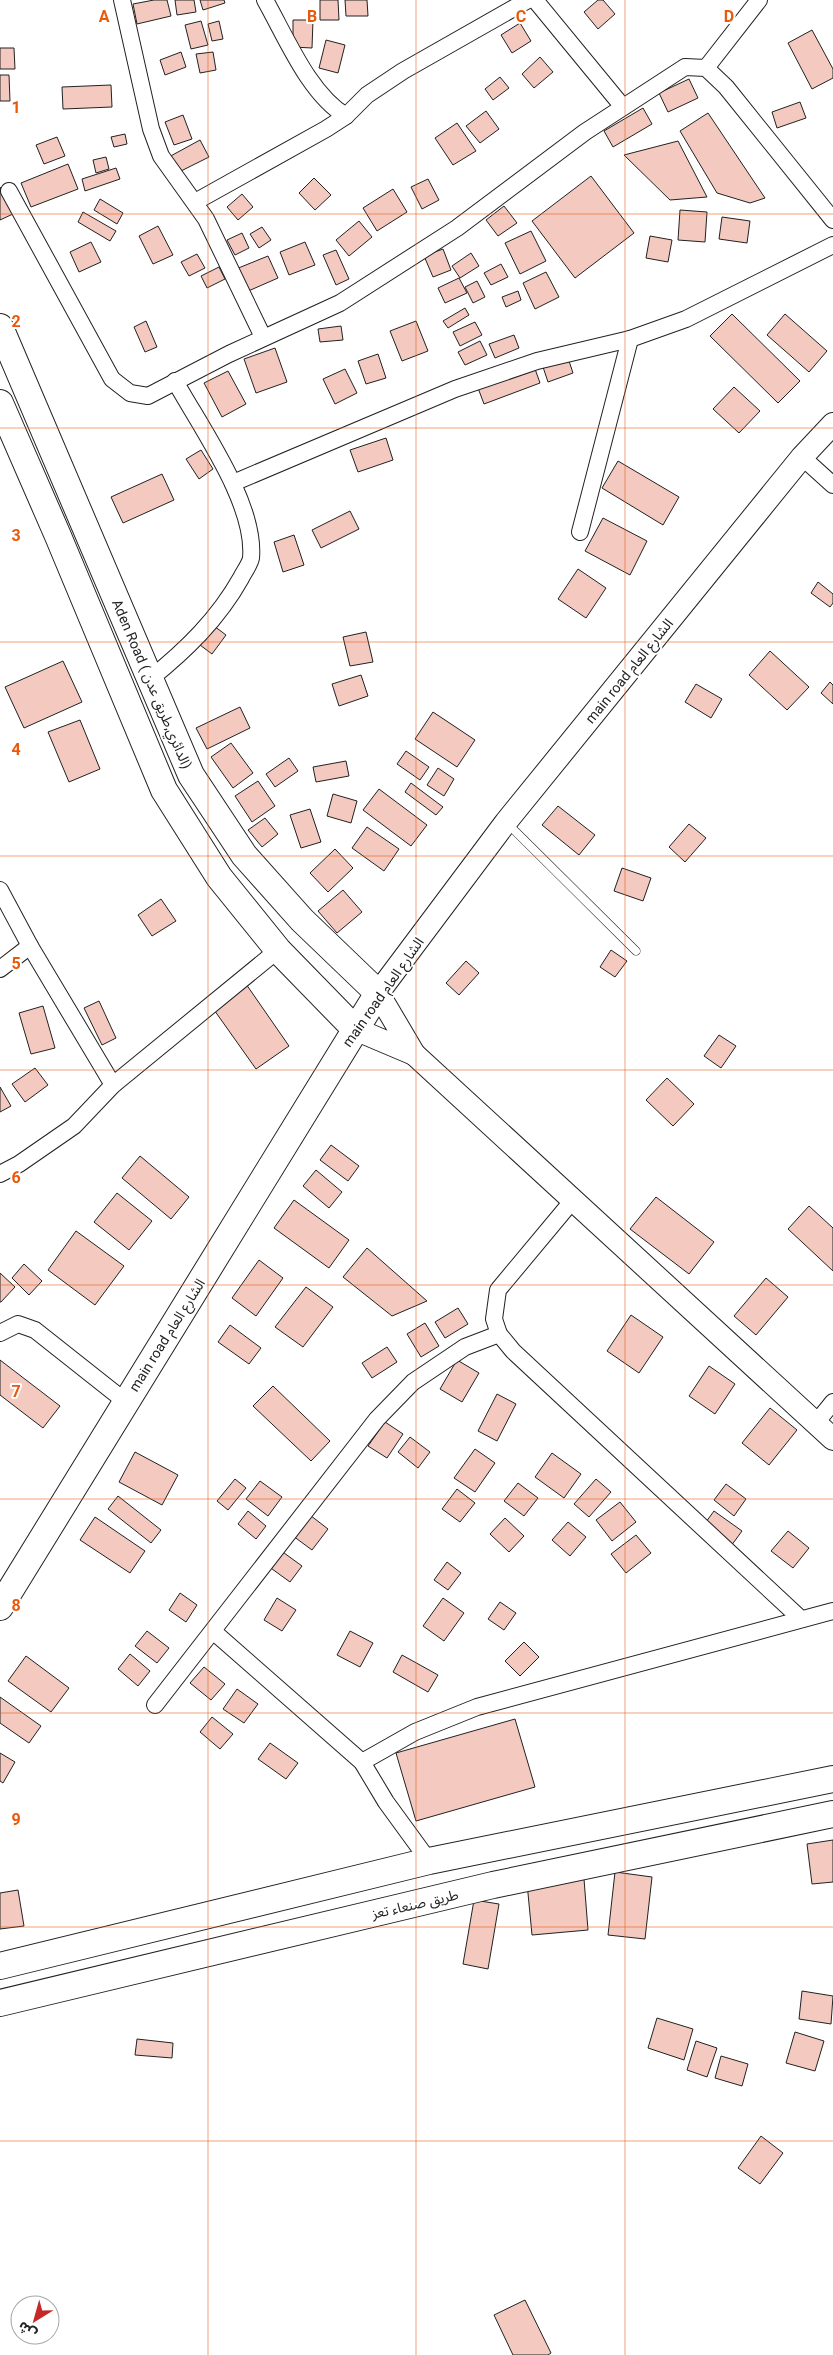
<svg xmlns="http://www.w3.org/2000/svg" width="833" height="2355" viewBox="0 0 833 2355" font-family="Roboto,'Noto Sans Arabic',sans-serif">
  <rect width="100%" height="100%" fill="#fff"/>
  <g fill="#f3c9c0" stroke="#222">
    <polygon points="154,0 167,0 171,16 137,24 133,4"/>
    <polygon points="175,0 194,0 196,12 177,15"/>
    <polygon points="200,0 224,0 225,3 203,10"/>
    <polygon points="320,0 338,0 339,20 320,20"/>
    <polygon points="345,0 367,0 368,16 346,16"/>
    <polygon points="598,0 603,0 615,14 598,29 584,12"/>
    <polygon points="293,20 313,20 312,48 293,47"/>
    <polygon points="201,21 208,45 191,49 185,25"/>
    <polygon points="219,21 223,39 212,41 208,24"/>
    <polygon points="520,23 531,41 512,53 501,35"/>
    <polygon points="812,30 833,69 833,78 812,89 788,43"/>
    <polygon points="326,40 345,45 338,73 319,68"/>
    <polygon points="0,48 14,48 15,69 0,69"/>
    <polygon points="181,52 186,67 165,75 160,60"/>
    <polygon points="213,52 216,70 200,73 196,54"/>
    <polygon points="540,57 553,72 534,88 522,74"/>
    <polygon points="0,75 9,75 10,101 0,101"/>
    <polygon points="500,77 509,88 493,100 485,89"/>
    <polygon points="689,79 698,98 668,112 659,93"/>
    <polygon points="111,85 112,107 63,109 62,87"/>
    <polygon points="800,102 806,118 777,128 772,112"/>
    <polygon points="643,108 652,124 613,147 604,131"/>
    <polygon points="486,111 499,129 480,143 466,126"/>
    <polygon points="708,113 765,198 750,203 717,193 680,131"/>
    <polygon points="183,115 192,139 174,145 165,122"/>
    <polygon points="457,123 476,151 453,165 435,138"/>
    <polygon points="125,134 127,144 114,147 111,137"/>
    <polygon points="57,137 65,156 44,164 36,145"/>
    <polygon points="200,140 209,157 175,174 167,158"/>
    <polygon points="678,141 707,197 670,200 624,155"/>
    <polygon points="106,157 109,169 96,173 93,160"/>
    <polygon points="68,164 78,189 31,207 21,183"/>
    <polygon points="116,168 120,179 85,191 82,179"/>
    <polygon points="591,176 634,233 575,278 532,221"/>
    <polygon points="314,178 331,195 315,210 299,193"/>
    <polygon points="428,179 439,200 422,209 411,187"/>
    <polygon points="0,187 13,214 0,220"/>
    <polygon points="393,189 407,212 377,231 363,208"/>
    <polygon points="242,194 253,207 238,220 227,207"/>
    <polygon points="100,199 123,213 117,224 94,210"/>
    <polygon points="504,206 517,223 498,236 486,220"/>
    <polygon points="680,210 707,212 705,242 678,240"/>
    <polygon points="83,212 116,231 110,241 78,222"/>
    <polygon points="722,217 750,221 747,243 719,239"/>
    <polygon points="359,221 372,237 349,256 336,240"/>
    <polygon points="158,226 173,255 153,264 139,236"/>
    <polygon points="262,227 271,240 259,248 250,234"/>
    <polygon points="531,231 546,261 520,274 505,243"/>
    <polygon points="242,233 249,248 235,255 227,240"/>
    <polygon points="650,236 672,240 668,262 646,258"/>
    <polygon points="91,242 101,262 79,272 70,252"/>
    <polygon points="305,242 315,265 289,275 280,252"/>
    <polygon points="443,249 451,270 433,277 424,256"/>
    <polygon points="336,250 349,279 336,285 323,255"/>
    <polygon points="471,253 479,266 460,278 452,266"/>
    <polygon points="197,254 205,268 189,276 181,262"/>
    <polygon points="268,256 278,278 246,292 236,269"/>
    <polygon points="501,264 508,277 491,285 484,273"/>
    <polygon points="219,267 225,279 207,288 201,276"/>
    <polygon points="546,272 559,297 535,309 523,283"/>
    <polygon points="459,278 467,293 445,303 438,288"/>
    <polygon points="477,281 485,297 473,303 465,287"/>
    <polygon points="518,291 521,300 506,307 502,297"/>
    <polygon points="465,308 469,315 448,328 443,321"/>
    <polygon points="732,314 800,381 778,403 710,336"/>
    <polygon points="785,314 827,351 809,372 767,335"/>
    <polygon points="146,321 157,347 145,352 134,327"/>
    <polygon points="416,321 428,351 402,361 390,331"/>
    <polygon points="475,322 482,335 460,346 453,332"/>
    <polygon points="341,326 343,340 320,342 318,329"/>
    <polygon points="514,335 519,348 495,358 489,344"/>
    <polygon points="480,341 487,355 465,365 458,352"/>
    <polygon points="275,348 287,382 256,393 244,359"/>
    <polygon points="378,354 386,378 366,384 358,361"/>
    <polygon points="568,358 573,373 548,382 543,367"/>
    <polygon points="534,366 540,383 484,404 478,388"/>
    <polygon points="345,369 357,393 335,404 323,379"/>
    <polygon points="228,371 246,404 222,417 204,383"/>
    <polygon points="734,387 760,411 739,433 713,409"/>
    <polygon points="386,438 393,460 358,472 350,450"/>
    <polygon points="201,450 213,469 199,479 186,459"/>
    <polygon points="618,461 679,497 663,525 602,488"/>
    <polygon points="162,474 174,500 123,523 111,497"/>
    <polygon points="350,511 359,529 321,548 312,530"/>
    <polygon points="603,518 647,541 630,575 585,551"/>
    <polygon points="294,535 304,565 283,572 274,542"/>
    <polygon points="578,569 606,588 586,618 558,599"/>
    <polygon points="818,582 833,594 833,603 830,607 811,593"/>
    <polygon points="214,626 226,635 212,654 200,645"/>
    <polygon points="366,632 373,662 350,666 343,637"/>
    <polygon points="770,651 809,687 787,710 749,675"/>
    <polygon points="63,661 82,702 24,728 5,687"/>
    <polygon points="361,675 368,696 339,706 332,684"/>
    <polygon points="830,682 833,685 833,704 821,693"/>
    <polygon points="696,684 722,699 711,718 685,702"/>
    <polygon points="240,707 250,728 207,749 196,728"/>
    <polygon points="433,712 475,740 457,767 415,739"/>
    <polygon points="80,720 100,769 69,782 48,732"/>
    <polygon points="231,743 253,773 233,788 211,757"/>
    <polygon points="406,751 429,767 420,780 397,764"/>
    <polygon points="289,758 298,771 275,787 266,774"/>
    <polygon points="346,761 349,776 316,782 313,767"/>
    <polygon points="438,768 454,779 444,796 427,785"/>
    <polygon points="258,781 275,806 252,822 235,796"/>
    <polygon points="411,783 443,807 436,815 405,792"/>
    <polygon points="379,789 427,825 411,846 363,810"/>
    <polygon points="333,794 357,801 351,823 327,816"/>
    <polygon points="558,806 595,835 579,855 542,825"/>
    <polygon points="310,809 321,842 301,848 290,815"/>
    <polygon points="265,818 278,834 262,847 248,830"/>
    <polygon points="689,824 706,838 685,862 669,847"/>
    <polygon points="367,827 399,849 384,871 352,848"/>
    <polygon points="335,849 353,868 328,892 310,873"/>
    <polygon points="622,868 651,878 643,901 614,891"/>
    <polygon points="343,890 362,912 337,933 318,911"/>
    <polygon points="161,899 176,921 152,936 138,915"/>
    <polygon points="611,950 627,961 615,977 600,967"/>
    <polygon points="466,961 479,973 459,995 446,983"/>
    <polygon points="246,984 289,1046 256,1069 212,1007"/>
    <polygon points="99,1001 116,1038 102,1045 84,1008"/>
    <polygon points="43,1006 55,1048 31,1054 19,1013"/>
    <polygon points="719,1035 736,1046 721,1068 704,1056"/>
    <polygon points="35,1068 48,1085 25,1102 12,1084"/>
    <polygon points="667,1078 694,1104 673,1126 646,1100"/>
    <polygon points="0,1087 11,1106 0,1112"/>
    <polygon points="331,1145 359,1166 348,1181 320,1160"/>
    <polygon points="140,1156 189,1197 171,1219 122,1178"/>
    <polygon points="316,1170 342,1192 329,1208 303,1186"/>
    <polygon points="117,1193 152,1221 129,1250 94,1222"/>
    <polygon points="656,1197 714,1242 689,1274 630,1229"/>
    <polygon points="294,1200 349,1240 329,1268 274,1228"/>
    <polygon points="809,1206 833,1228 833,1271 788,1229"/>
    <polygon points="76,1231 124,1266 95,1305 48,1270"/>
    <polygon points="367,1248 427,1301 392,1316 343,1277"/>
    <polygon points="259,1260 283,1278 256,1316 232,1298"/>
    <polygon points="24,1264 42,1281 29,1295 12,1278"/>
    <polygon points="0,1273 15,1287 1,1302 0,1302"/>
    <polygon points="766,1278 788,1297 756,1335 734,1316"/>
    <polygon points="306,1287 333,1307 303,1347 275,1327"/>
    <polygon points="458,1308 468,1324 445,1338 435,1322"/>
    <polygon points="631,1315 663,1337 639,1373 607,1351"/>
    <polygon points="425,1323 439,1346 421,1357 407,1334"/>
    <polygon points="230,1325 261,1348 249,1364 218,1342"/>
    <polygon points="387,1347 397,1362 372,1378 362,1363"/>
    <polygon points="0,1360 60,1406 43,1428 0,1395"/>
    <polygon points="457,1360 479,1373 462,1402 440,1389"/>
    <polygon points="709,1366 735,1384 715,1414 689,1396"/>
    <polygon points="273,1386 330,1441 311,1461 253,1406"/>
    <polygon points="497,1394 516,1404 497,1441 478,1431"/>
    <polygon points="770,1408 797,1430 769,1465 742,1443"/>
    <polygon points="385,1422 403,1434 387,1458 368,1446"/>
    <polygon points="410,1437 430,1452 418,1468 398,1452"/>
    <polygon points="475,1449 495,1463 475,1492 454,1478"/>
    <polygon points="135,1452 178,1475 162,1505 119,1482"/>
    <polygon points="552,1453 581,1474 564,1498 535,1477"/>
    <polygon points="235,1479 246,1488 228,1510 217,1501"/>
    <polygon points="596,1479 611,1492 589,1517 574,1504"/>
    <polygon points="260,1481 282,1497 268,1516 246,1499"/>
    <polygon points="518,1483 538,1498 524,1516 504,1501"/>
    <polygon points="726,1484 746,1499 734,1516 714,1500"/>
    <polygon points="457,1489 475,1503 460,1522 442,1509"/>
    <polygon points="118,1496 161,1530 151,1543 108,1509"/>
    <polygon points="620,1502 636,1522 612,1541 596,1520"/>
    <polygon points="248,1511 266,1526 256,1539 238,1524"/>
    <polygon points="714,1511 742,1531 731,1546 703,1526"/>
    <polygon points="306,1512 328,1529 312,1550 289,1533"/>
    <polygon points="95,1517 145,1551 130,1573 80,1540"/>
    <polygon points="505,1518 524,1536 509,1552 490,1534"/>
    <polygon points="568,1522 586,1537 570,1556 552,1540"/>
    <polygon points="788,1531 809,1548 793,1568 771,1551"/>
    <polygon points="636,1535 651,1553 626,1573 611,1554"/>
    <polygon points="280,1550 302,1566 290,1582 268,1566"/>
    <polygon points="447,1562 461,1573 448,1590 434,1580"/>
    <polygon points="180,1593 197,1605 186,1622 169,1610"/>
    <polygon points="277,1598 296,1610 282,1631 264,1620"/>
    <polygon points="443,1598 464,1613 444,1641 423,1626"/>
    <polygon points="500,1602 516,1613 504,1630 488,1619"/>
    <polygon points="147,1631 169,1648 157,1663 135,1646"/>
    <polygon points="350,1631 373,1643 360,1667 337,1655"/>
    <polygon points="524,1642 539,1657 520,1676 505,1661"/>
    <polygon points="130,1654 150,1671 138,1686 118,1669"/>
    <polygon points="402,1655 438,1675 428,1692 393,1672"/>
    <polygon points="26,1656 69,1688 51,1712 8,1681"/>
    <polygon points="204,1667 225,1684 211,1700 190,1683"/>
    <polygon points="237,1689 258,1704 244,1723 223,1709"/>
    <polygon points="0,1697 41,1726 29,1743 0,1723"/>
    <polygon points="212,1717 233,1734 220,1749 200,1732"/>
    <polygon points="515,1719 535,1787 416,1821 396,1753"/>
    <polygon points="270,1743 298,1763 286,1779 258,1759"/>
    <polygon points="0,1753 15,1762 3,1783 0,1781"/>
    <polygon points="833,1840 833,1882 812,1884 807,1844"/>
    <polygon points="615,1872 652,1877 645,1939 608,1935"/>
    <polygon points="584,1879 588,1930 532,1935 527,1883"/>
    <polygon points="18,1890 24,1926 0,1929 0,1893"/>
    <polygon points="474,1900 499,1904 488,1969 463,1964"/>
    <polygon points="802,1991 833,1996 831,2024 799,2019"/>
    <polygon points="657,2018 693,2029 684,2060 648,2048"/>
    <polygon points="795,2032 824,2041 815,2071 786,2063"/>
    <polygon points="137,2039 173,2043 172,2058 135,2055"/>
    <polygon points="696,2041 717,2048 707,2077 687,2070"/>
    <polygon points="721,2056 748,2064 742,2086 715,2078"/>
    <polygon points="761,2136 783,2153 760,2184 738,2168"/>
    <polygon points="525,2300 551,2353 548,2355 513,2355 494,2315"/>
  </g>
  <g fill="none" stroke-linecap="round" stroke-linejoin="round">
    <defs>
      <polyline id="service" points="508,824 636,951"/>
      <g id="minor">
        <polyline points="122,0 151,129 161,156 206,219 263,337"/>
        <path d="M265 0C286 37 309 94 346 116"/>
        <polyline points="535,0 623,107"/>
        <polyline points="706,68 759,0"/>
        <polyline points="9,191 112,379 130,393 148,396 229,354 340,303 457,228 585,132 685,67 706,68 726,87 833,220"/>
        <polyline points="195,202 326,129 346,116 367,95 403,71 528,0"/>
        <polyline points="802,457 833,485"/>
        <polyline points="233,483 455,389 537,361 630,339 686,319 833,245"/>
        <polyline points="580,532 630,339"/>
        <path d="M150 679C186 650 218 619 241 578 244 572 250 564 251 558 256 504 201 428 175 381"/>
        <polyline points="0,890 30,946 113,1085"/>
        <polyline points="0,969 30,946"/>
        <polyline points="0,1174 19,1164 74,1126 113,1085 278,950"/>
        <polyline points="573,1200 498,1290 494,1319 499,1334 513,1351 801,1619"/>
        <polyline points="0,1333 18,1324 35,1330 126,1402"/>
        <polyline points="816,1423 833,1402"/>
        <polyline points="214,1632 362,1762 386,1802 429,1861"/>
        <polyline points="155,1705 377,1419 413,1382 465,1347 499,1334"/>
        <polyline points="362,1762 415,1732 477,1707 833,1611"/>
      </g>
      <g id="secondary">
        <polyline points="355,1029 414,1054 378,993 506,822 802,457 833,424"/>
        <polyline points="414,1054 833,1439"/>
      </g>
      <g id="trunk">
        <polyline points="0,327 191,775 244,855 302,920 378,993 0,1607"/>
        <polyline points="0,403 58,536 164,790 219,877 278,950 355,1029"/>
        <polyline points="0,1966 429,1861 833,1779"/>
        <polyline points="0,2003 493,1885 833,1814"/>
      </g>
    </defs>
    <use href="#service" stroke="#222" stroke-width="9"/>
    <use href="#minor" stroke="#222" stroke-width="18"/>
    <use href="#secondary" stroke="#222" stroke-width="24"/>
    <use href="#trunk" stroke="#222" stroke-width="28"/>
    <use href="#service" stroke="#fff" stroke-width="8"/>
    <use href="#minor" stroke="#fff" stroke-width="16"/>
    <use href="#secondary" stroke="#fff" stroke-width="22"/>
    <use href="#trunk" stroke="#fff" stroke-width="26"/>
  </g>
  <path fill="none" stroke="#e8590c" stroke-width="1" stroke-opacity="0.55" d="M208 0V2355M416 0V2355M625 0V2355M0 214H833M0 428H833M0 642H833M0 856H833M0 1070H833M0 1285H833M0 1499H833M0 1713H833M0 1927H833M0 2141H833"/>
  <g text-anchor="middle" stroke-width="4" stroke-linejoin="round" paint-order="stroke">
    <g font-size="14" fill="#222" stroke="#fff">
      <text transform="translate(629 671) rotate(-51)" y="5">main road الشارع العام</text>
      <text transform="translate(152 684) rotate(67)" y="5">Aden Road ( الدائري,طريق عدن)</text>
      <text transform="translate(383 992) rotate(-55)" y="5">main road الشارع العام</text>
      <text transform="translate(167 1335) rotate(-58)" y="5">main road الشارع العام</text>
      <text transform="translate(415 1904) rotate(-13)" y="5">طريق صنعاء تعز</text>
    </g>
  </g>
  <g font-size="16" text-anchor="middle" font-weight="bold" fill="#e8590c" stroke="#fff" stroke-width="4" stroke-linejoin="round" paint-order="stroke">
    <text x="104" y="22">A</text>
    <text x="312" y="22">B</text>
    <text x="521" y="22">C</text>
    <text x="729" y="22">D</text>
    <text x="16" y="113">1</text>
    <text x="16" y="327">2</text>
    <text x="16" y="541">3</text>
    <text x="16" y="755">4</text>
    <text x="16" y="969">5</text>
    <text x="16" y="1183">6</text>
    <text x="16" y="1397">7</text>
    <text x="16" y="1611">8</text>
    <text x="16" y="1825">9</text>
  </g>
  <g transform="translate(35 2320) rotate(217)"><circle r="24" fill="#ffffff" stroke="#a7a7a7"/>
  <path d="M0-4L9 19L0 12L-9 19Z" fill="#c62828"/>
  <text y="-8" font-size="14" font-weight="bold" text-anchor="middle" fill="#222222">ش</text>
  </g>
</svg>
